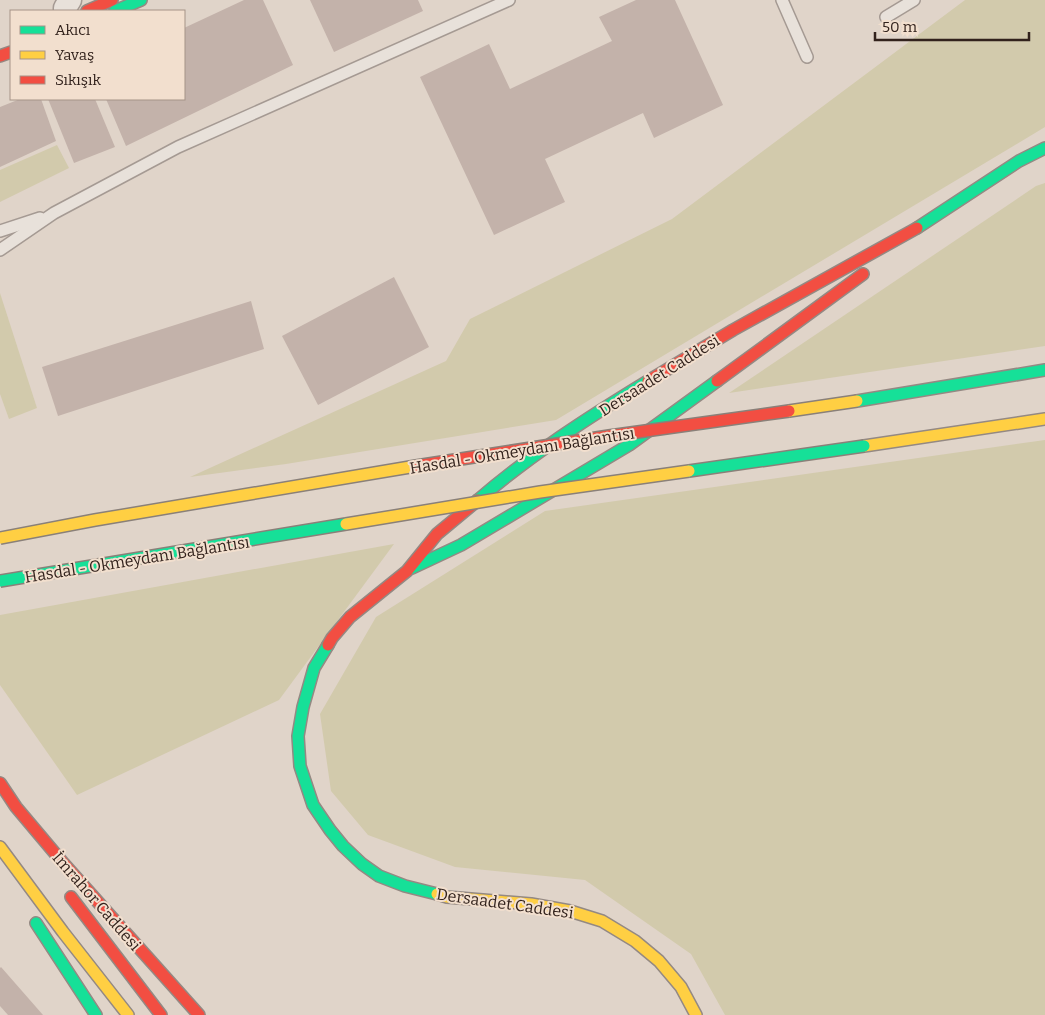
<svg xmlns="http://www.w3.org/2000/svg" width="1045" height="1015" viewBox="0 0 1045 1015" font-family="Bitter,serif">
  <rect width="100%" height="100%" fill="#e0d4c9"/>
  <g fill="#d2caac">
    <polygon points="965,0 1045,0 1045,127 556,420 286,464 190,477 446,361 470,319 672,219"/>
    <polygon points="57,145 69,168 0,202 0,170"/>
    <polygon points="1045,183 1045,346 729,393 1036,186"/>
    <polygon points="0,293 37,408 9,419 0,394"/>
    <polygon points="1045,440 1045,1015 725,1015 691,954 585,880 455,867 368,835 331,791 320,714 376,617 545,511"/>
    <polygon points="394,544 279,700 77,795 0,685 0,615"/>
  </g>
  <g fill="#c3b2aa">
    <polygon points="244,0 263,0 293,65 126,146 106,99 184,99 184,28"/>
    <polygon points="310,0 418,0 423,11 334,52"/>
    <polygon points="636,0 675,0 723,105 654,138 643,113 545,159 565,202 494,235 420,77 489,44 510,89 612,41 599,17"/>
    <polygon points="20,99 41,99 56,141 0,167 0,107"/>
    <polygon points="48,99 95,99 115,147 74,163"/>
    <polygon points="394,277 429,347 318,405 282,336"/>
    <polygon points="251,301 264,349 58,416 42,367"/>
    <polygon points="1,967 43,1015 8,1015 0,1006 0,968"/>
  </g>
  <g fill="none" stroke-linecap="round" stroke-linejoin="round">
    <defs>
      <g id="lane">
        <polyline points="782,0 807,57"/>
        <polyline points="886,17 914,0"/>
        <polyline points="0,231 40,218"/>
        <polyline points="0,250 54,213 178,147 509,0"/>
      </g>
      <polyline id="street" points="65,11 65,8 70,0"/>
      <g id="fast">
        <polyline points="115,11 141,0"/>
        <polyline points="917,228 1019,161 1045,148"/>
        <polyline points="857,401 1045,370"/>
        <path d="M478 500C530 455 589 417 648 381"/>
        <polyline points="412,568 461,545 629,445 717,381"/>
        <polyline points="328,645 314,668 303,707 298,736 300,766 313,805 330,830 343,846 362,864 379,876 405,886 437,894"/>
        <polyline points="36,923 96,1015"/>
      </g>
      <g id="slow">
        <polyline points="864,446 1045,419"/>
        <polyline points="0,847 63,932 128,1015"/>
        <polyline points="437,894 447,897 531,904 570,911 602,921 635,941 659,961 681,987 696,1015"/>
      </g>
      <g id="jam">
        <polyline points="87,11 112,0"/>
        <polyline points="0,56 11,52"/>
        <polyline points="648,381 733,330 917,228"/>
        <polyline points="717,381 863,274"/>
        <polyline points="328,645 332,638 350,617 407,571 437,534 478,500"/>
        <polyline points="0,783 16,807 64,864 199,1015"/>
        <polyline points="71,897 161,1015"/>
      </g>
    </defs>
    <use href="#lane" stroke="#a59a93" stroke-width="14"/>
    <use href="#street" stroke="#a59a93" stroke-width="25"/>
    <use href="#fast" stroke="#948983" stroke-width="14"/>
    <use href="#slow" stroke="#948983" stroke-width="14"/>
    <use href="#jam" stroke="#948983" stroke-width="14"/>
    <use href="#lane" stroke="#e8e1da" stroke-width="11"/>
    <use href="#street" stroke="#e8e1da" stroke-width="22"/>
    <use href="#fast" stroke="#16e098" stroke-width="11"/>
    <use href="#slow" stroke="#ffcf43" stroke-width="11"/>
    <use href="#jam" stroke="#f24e42" stroke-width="11"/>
    <defs>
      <g id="fast-bridge">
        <polyline points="689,471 864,446"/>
        <polyline points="0,581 346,524"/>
      </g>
      <g id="slow-bridge">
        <polyline points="789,411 857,401"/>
        <polyline points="346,524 540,492 689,471"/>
        <polyline points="0,538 95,520 416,466"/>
      </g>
      <polyline id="jam-bridge" points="416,466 609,436 789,411"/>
    </defs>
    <use href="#fast-bridge" stroke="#8a8079" stroke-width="14" stroke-linecap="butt"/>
    <use href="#slow-bridge" stroke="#8a8079" stroke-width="14" stroke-linecap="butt"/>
    <use href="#jam-bridge" stroke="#8a8079" stroke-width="14" stroke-linecap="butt"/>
    <use href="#fast-bridge" stroke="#16e098" stroke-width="11"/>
    <use href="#slow-bridge" stroke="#ffcf43" stroke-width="11"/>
    <use href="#jam-bridge" stroke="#f24e42" stroke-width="11"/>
  </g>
  <g text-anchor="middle" stroke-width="4" stroke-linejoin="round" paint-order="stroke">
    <g font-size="16" fill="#32221c" stroke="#f2dfce">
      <text transform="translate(659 375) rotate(-32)" y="6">Dersaadet Caddesi</text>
      <text transform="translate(522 450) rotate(-9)" y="6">Hasdal - Okmeydanı Bağlantısı</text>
      <text transform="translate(137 559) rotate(-9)" y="6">Hasdal - Okmeydanı Bağlantısı</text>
      <text transform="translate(97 901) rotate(49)" y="6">İmrahor Caddesi</text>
      <text transform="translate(505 903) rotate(8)" y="6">Dersaadet Caddesi</text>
    </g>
  </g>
  <rect x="10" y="10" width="175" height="90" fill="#f2dfce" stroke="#a59387"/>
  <rect x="20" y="26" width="25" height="8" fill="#16e098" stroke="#a59387"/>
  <text x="55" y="35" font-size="15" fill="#32221c">Akıcı</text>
  <rect x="20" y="51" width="25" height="8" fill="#ffcf43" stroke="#a59387"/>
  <text x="55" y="60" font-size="15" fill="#32221c">Yavaş</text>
  <rect x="20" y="76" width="25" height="8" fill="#f24e42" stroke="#a59387"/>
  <text x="55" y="85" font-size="15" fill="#32221c">Sıkışık</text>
  <path d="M875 32v8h154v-8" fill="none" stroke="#32221c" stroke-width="2.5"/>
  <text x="882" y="32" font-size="15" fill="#32221c" stroke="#f2dfce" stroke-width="4" paint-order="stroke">50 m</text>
</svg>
